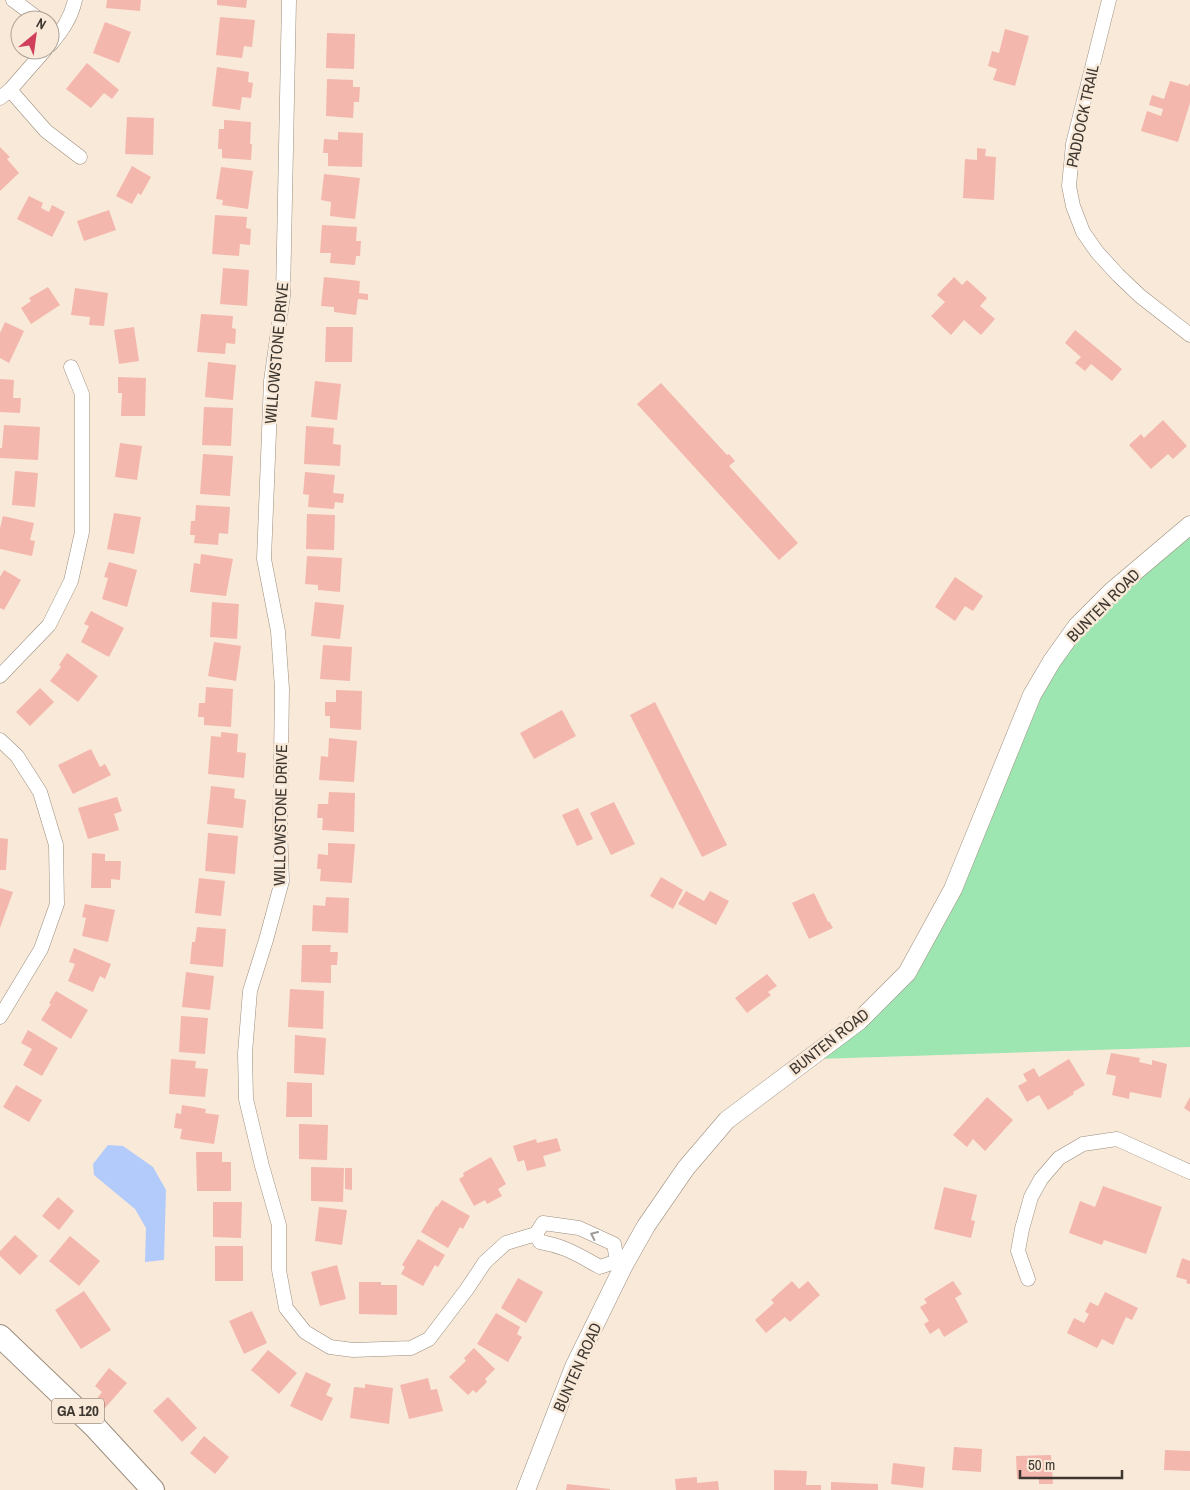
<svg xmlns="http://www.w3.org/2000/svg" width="1190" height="1490" viewBox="0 0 1190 1490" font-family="'Archivo Narrow',sans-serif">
  <rect width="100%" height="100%" fill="#f9e9d9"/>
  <polygon fill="#9de5b1" points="1190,529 1190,1047 817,1059 913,980 962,853 1016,721 1092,619"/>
  <polygon fill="#b2cbfb" points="108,1145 123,1146 153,1167 166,1190 164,1260 145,1262 146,1228 135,1209 94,1175 93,1164"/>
  <g fill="#f4b7ae">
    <polygon points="107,0 141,0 140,11 106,8"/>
    <polygon points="217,0 247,0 246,8 217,5"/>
    <polygon points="220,17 255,20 252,47 244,46 242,58 216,55"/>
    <polygon points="105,22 131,32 119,63 93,53"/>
    <polygon points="1005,29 1029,36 1015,86 993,80 997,69 988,66 992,51 999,53"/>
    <polygon points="327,33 355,34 354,69 326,68"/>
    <polygon points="87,63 119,90 112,99 104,93 91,108 66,89"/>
    <polygon points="217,67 249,72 248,82 253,83 251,98 242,97 240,110 212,106"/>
    <polygon points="327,79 353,80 353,87 360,87 359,102 354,102 353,118 326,116"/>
    <polygon points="1170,81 1188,86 1190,83 1190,103 1178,142 1141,131 1147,111 1161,116 1163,109 1149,105 1152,95 1164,99"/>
    <polygon points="127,117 154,118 153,155 125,154"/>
    <polygon points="224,120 251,122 250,144 252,144 251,160 222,158 222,149 218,149 219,129 224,129"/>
    <polygon points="338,132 363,133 362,167 328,166 328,153 323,153 324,139 338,140"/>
    <polygon points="0,147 10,157 7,159 19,173 0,191"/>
    <polygon points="977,148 986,149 985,156 996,157 994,200 963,198 965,159 977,160"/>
    <polygon points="132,166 151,177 141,195 138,193 132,204 116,196"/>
    <polygon points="221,167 253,171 248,209 222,205 223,200 216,199"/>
    <polygon points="324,174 360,178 355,219 330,216 331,202 321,200"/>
    <polygon points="29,196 43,203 41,208 49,212 52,205 65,212 52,237 17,219"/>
    <polygon points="109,210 116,230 84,241 77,221"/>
    <polygon points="215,215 247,217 246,228 251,229 250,245 240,244 239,256 212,254"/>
    <polygon points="322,225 357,227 356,241 361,241 360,256 356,256 355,265 330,263 331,253 320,253"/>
    <polygon points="223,268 249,270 247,306 220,304"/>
    <polygon points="324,277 360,281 359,293 368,294 368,300 358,299 356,315 334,312 334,307 321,306"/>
    <polygon points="954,277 962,285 967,280 987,298 980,306 995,319 981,335 964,320 951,335 931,316 945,302 937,295"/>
    <polygon points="48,287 60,305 31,324 21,308 31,301 29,298"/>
    <polygon points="75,288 108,293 104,326 89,325 90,317 71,315"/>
    <polygon points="201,314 233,316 232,328 236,329 235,344 226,343 225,354 197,352"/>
    <polygon points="5,322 24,331 9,363 0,358 0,333"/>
    <polygon points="134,327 139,361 119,364 114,330"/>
    <polygon points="326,327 353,327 352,362 325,362"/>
    <polygon points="1075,330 1122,369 1112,381 1091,364 1085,371 1075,363 1081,357 1065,343"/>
    <polygon points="208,362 236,365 233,400 205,397"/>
    <polygon points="118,377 146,378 145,416 121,416 122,393 118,393"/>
    <polygon points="0,379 14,380 13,398 21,398 20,413 0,412"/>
    <polygon points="315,381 341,384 337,420 311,417"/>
    <polygon points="661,383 727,455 729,454 735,461 729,466 798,543 779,560 637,404"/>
    <polygon points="204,407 233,408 231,446 202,445"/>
    <polygon points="1163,420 1187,446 1173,459 1168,454 1151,469 1129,445 1141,434 1144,438"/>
    <polygon points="4,425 40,427 38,460 0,458 0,448 2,448"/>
    <polygon points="306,426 334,428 333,444 341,445 340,466 304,464"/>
    <polygon points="120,443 142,446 137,480 115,477"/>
    <polygon points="203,454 233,456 230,496 200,494"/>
    <polygon points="15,471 38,473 35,507 12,505"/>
    <polygon points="305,472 335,475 333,493 344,494 343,503 335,502 334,509 308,507 309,495 303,494"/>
    <polygon points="196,505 230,507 228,534 219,533 218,545 194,543 195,535 190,535 191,521 195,521"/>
    <polygon points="114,513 141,517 134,554 107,549"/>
    <polygon points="307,514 335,515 334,550 306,549"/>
    <polygon points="3,516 34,523 30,540 35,541 32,556 0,549 0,528"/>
    <polygon points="201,554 233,559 226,596 190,592 194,563 200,564"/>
    <polygon points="307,556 342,558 340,592 318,590 318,585 305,584"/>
    <polygon points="109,562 137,570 127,607 102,599 108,578 104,577"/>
    <polygon points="4,570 21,580 4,610 0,608 0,577"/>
    <polygon points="955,577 983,596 973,611 965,606 955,621 935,607"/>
    <polygon points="212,602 239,604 237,639 210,637"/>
    <polygon points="315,602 344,605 340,639 311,636"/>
    <polygon points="91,611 124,628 109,657 81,642 89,626 84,624"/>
    <polygon points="214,642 241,646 236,681 208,676"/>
    <polygon points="323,645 352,647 350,681 320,679"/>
    <polygon points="67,653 98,676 78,702 50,681 61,667 59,665"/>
    <polygon points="206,687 233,689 231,727 204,725 204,717 198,717 199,703 205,703"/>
    <polygon points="40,688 54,702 30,726 16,712"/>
    <polygon points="336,690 362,691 361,730 330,728 330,716 325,716 325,702 336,702"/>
    <polygon points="655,702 727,845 702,857 630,715"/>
    <polygon points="562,710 576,736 534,759 520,733"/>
    <polygon points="221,732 238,734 237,752 246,753 244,778 208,774 211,736 221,737"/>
    <polygon points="329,738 357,741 354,782 319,780 321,756 328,757"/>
    <polygon points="91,749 100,767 105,764 111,775 73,794 58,765"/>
    <polygon points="211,786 235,789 234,798 246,800 243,828 207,824"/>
    <polygon points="329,792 355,793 354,832 322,830 323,818 317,818 318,804 328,804"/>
    <polygon points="117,797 122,811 114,814 119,830 88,839 78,808"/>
    <polygon points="614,802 635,844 611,855 590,813"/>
    <polygon points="578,808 593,839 577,846 562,815"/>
    <polygon points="208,833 238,836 235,874 205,871"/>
    <polygon points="0,838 8,839 6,870 0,870"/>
    <polygon points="328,843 355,844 352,883 320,881 321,869 317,869 318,854 328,855"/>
    <polygon points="92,853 105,854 105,861 121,861 120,880 111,879 111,888 91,888"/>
    <polygon points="661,877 683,890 673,909 650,896"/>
    <polygon points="199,878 225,881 221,916 195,913"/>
    <polygon points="0,888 13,892 0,928"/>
    <polygon points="686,891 704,901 710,891 729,901 716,925 678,904"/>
    <polygon points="814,893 828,922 829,921 833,928 809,939 792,903"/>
    <polygon points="326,897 349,898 348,933 312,931 313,905 325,906"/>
    <polygon points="85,904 115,910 108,942 82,936 86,918 82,917"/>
    <polygon points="197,927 226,929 223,967 190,964 192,942 195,942"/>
    <polygon points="302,945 331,945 330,952 338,952 337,965 331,965 331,983 301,982"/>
    <polygon points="74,948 111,964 105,979 100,976 93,992 68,981 75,964 69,962"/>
    <polygon points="186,972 214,976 210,1010 182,1007"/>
    <polygon points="767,974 777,986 768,992 771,995 747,1013 735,998"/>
    <polygon points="290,989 324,991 323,1029 288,1027"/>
    <polygon points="56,991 88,1010 71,1039 41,1020 51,1004 49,1003"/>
    <polygon points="181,1016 208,1018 205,1054 179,1052"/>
    <polygon points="28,1030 58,1048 42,1076 23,1065 32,1049 21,1043"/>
    <polygon points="295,1035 326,1038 324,1075 294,1073"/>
    <polygon points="1111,1053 1140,1058 1139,1062 1152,1065 1152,1060 1167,1064 1161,1098 1130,1092 1129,1099 1112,1095 1116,1076 1106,1074"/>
    <polygon points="171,1059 196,1061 195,1068 208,1069 205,1097 169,1094"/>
    <polygon points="1069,1059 1085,1085 1073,1092 1074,1094 1048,1110 1039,1095 1027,1102 1018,1086 1027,1081 1023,1074 1034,1068 1039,1077"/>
    <polygon points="287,1082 312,1083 312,1117 286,1117"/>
    <polygon points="16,1085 42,1100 29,1122 3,1107"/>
    <polygon points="987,1097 1013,1120 985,1151 973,1139 967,1147 953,1135"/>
    <polygon points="1190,1097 1190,1112 1184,1108"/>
    <polygon points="182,1105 206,1109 205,1113 219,1115 214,1144 180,1139 182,1129 174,1128 176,1113 181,1114"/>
    <polygon points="299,1124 328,1125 327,1160 299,1159"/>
    <polygon points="557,1138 561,1151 543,1156 546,1166 527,1171 524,1160 518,1162 513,1146 536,1139 537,1143"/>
    <polygon points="196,1152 222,1152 222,1162 231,1162 231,1191 197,1191"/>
    <polygon points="491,1157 506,1184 498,1189 502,1196 487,1204 485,1200 474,1206 459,1179 464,1176 463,1173"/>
    <polygon points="311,1167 344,1168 343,1202 311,1201"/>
    <polygon points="345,1168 352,1168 352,1190 345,1189"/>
    <polygon points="1103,1186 1162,1207 1146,1254 1104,1240 1102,1245 1069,1233 1080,1201 1095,1207"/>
    <polygon points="944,1187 977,1195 971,1220 975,1221 971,1238 934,1229"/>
    <polygon points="58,1197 74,1211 59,1230 42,1216"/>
    <polygon points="442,1200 470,1216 463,1229 460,1227 448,1248 421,1232 436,1206 437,1207"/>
    <polygon points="213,1202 242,1202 241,1238 213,1237"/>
    <polygon points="319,1207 347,1210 342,1245 315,1241"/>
    <polygon points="15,1235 38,1256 20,1275 0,1256 0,1251"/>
    <polygon points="70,1236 100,1261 79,1286 49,1261"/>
    <polygon points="418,1239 445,1255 438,1267 435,1265 423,1286 401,1274 405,1267 402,1265"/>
    <rect x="215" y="1246" width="28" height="35"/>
    <polygon points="1182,1258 1190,1261 1190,1284 1186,1283 1187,1280 1176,1277"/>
    <polygon points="337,1265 346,1299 320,1306 311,1272"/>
    <polygon points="518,1278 543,1292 526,1323 501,1308"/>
    <polygon points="792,1281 799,1289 808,1281 820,1295 790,1322 785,1317 766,1333 755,1320 774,1303 771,1300"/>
    <polygon points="953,1281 962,1294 955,1298 968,1322 944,1337 939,1328 930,1334 924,1324 929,1321 920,1307 927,1303 924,1299"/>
    <polygon points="359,1282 381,1282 381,1285 397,1285 397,1315 359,1314"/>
    <polygon points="84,1291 111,1330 81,1349 55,1310"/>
    <polygon points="1105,1292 1138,1308 1132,1320 1126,1317 1113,1345 1102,1339 1097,1348 1067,1333 1074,1318 1084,1323 1089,1314 1085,1312 1090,1302 1098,1306"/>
    <polygon points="252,1311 267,1343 244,1354 229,1321"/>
    <polygon points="496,1313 520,1327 517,1334 522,1337 508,1362 477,1344"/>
    <polygon points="474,1348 495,1369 485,1379 487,1382 476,1393 473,1390 468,1395 449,1377 466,1361 464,1358"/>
    <polygon points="268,1350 297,1373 279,1394 251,1370"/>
    <polygon points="109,1368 127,1383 105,1408 96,1400 102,1392 95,1386"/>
    <polygon points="306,1372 331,1384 326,1395 333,1398 322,1421 290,1406"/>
    <polygon points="428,1378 431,1390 437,1389 443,1411 409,1419 400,1385"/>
    <polygon points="365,1384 393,1388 389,1424 350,1418 354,1387 365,1388"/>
    <polygon points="168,1397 197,1428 182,1442 153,1411"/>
    <polygon points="204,1436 229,1457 215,1474 190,1453"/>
    <polygon points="954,1447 982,1449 981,1472 952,1470"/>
    <polygon points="1165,1450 1190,1451 1190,1471 1164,1470"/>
    <polygon points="1051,1455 1053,1484 1039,1484 1039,1478 1017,1479 1016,1456"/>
    <polygon points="893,1463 925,1467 923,1488 891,1484"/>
    <polygon points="774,1470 807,1471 806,1485 821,1485 821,1490 774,1490"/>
    <polygon points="697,1477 697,1483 718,1481 719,1490 676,1490 675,1479"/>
    <polygon points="831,1482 878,1484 878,1490 831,1490"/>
    <polygon points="567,1484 610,1489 610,1490 566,1490"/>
  </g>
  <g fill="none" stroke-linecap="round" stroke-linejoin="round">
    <defs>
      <g id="minor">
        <polyline points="13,0 40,20"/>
        <polyline points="289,0 283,296 271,381 264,559 278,631 282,689 280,828 282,881 266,940 250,991 245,1053 246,1099 262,1166 279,1225 279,1270 286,1308 305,1332 330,1347 353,1350 411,1348 429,1339 467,1289 485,1262 506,1243 536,1234 543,1223 579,1228 614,1244 617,1261 624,1265"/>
        <polyline points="1109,0 1073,144 1069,186 1073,206 1083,232 1097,252 1118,275 1140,296 1190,335"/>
        <path d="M50 45C62 31 71 18 75 0"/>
        <polyline points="10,90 46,131 80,157"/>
        <polyline points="0,98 10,90 45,50"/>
        <polyline points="0,676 49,625 71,581 82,532 82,394 71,367"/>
        <polyline points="0,740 17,756 40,792 56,845 57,904 41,949 0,1017"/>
        <path d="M536 1234 540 1242C565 1246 578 1255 600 1267L617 1261"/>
        <polyline points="1028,1279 1018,1251 1022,1229 1031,1197 1041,1179 1059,1158 1083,1144 1117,1139 1190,1172"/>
      </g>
      <polyline id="tertiary" points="526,1490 574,1367 624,1265 646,1226 686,1168 727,1120 859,1021 907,973 953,889 1032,695 1052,661 1077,626 1112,591 1190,525"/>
      <polyline id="primary" points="0,1336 95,1427 153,1490"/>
    </defs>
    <use href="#minor" stroke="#9c8e7e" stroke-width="15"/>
    <use href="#tertiary" stroke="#9c8e7e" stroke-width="19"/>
    <use href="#primary" stroke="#9c8e7e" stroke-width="24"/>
    <use href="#minor" stroke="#fff" stroke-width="14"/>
    <use href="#tertiary" stroke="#fff" stroke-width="18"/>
    <use href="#primary" stroke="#fff" stroke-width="22"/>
  </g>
  <defs><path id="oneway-chevron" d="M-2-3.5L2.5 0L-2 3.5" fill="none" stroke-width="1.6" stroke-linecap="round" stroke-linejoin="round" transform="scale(1.25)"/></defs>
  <use stroke="#9e9b98" href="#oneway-chevron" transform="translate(594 1235) rotate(-155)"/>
  <g text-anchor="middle" stroke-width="5" stroke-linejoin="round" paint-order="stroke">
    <rect fill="#f9e9d9" stroke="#756c63" stroke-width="1" x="52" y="1398.5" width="52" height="25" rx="4"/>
    <g font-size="15" font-weight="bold" fill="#3d3730">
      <text x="78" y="1416">GA 120</text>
    </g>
    <g font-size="16" fill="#3d3730" stroke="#f9e9d9">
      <text transform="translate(1082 116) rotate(-78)" y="6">PADDOCK TRAIL</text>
      <text transform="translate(276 353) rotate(-85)" y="6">WILLOWSTONE DRIVE</text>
      <text transform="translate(1103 605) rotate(-45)" y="6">BUNTEN ROAD</text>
      <text transform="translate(280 815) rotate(-89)" y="6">WILLOWSTONE DRIVE</text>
      <text transform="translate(829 1041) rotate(-38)" y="6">BUNTEN ROAD</text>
      <text transform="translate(577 1367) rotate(-66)" y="6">BUNTEN ROAD</text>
    </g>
  </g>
  <g transform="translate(35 35) rotate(29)"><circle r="24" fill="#f9e9d9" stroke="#aea295"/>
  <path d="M0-4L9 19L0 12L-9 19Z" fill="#d0405d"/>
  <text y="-8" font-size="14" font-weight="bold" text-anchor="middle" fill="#3d3730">N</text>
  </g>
  <path d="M1020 1470v8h102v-8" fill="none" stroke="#3d3730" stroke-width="2.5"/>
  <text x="1028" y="1470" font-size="15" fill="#3d3730" stroke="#f9e9d9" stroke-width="4" paint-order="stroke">50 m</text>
</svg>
